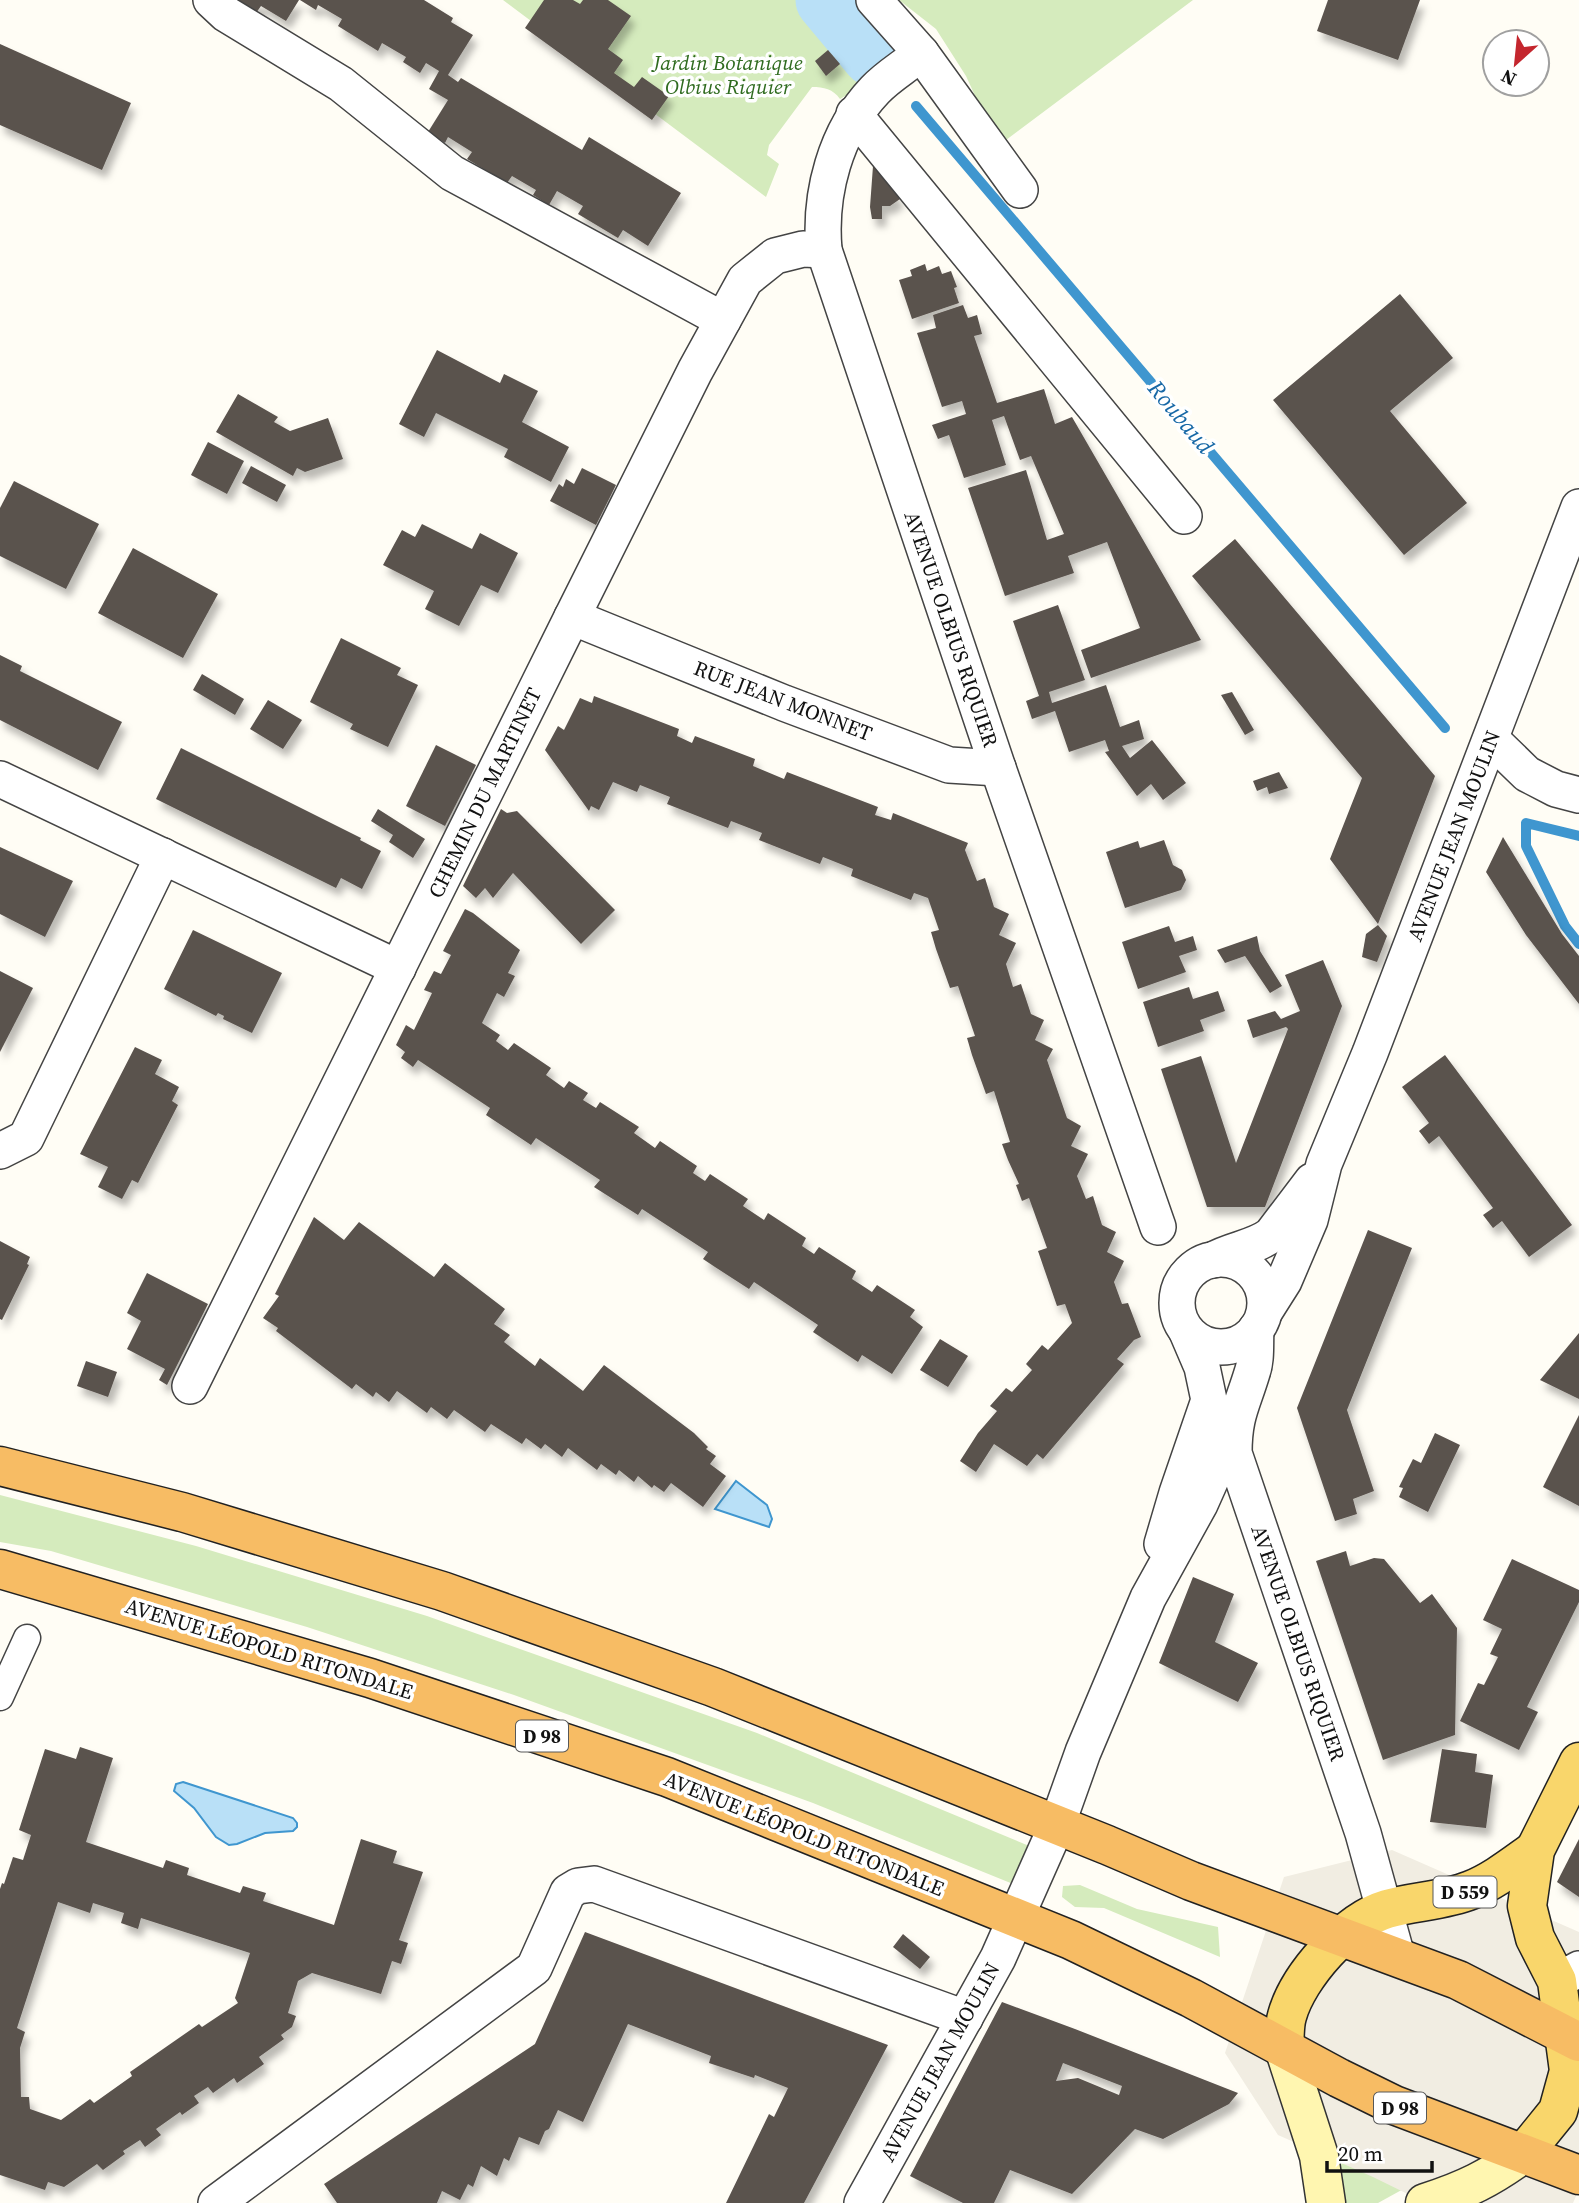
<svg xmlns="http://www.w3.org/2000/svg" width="1579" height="2203" viewBox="0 0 1579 2203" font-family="'Source Serif 4',serif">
  <defs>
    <filter id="shadow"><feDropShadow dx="4.5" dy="8" stdDeviation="3.5" flood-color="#0004"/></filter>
  </defs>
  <rect width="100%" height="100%" fill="#fffdf5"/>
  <g fill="#d5ebbd">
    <path d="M503 0H802L872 80 840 99C833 89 824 87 812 87L769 145 767 155 779 164 766 197Z"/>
    <polygon points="899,0 1193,0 998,146 966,76 936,29"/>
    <polygon points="0,1495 196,1546 427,1616 757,1733 1034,1848 1018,1886 813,1803 514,1695 307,1627 51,1551 0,1542"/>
    <polygon points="1080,1885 1137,1909 1218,1927 1220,1957 1104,1908 1075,1907 1062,1897 1063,1886"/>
    <polygon points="1337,2147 1407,2187 1378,2203 1340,2203 1343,2179"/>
  </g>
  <polygon fill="#f1ede2" points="1392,1850 1579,1932 1579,2189 1573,2203 1426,2203 1373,2177 1278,2135 1225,2053 1284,1877"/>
  <g fill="#b9e0f7" stroke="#3f96cf" stroke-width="2">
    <polygon points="736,1481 767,1505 772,1519 769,1527 715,1509"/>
    <polygon points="183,1782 293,1818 297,1823 297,1827 293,1831 265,1833 237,1844 229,1845 216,1837 194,1808 174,1791 176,1784"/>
  </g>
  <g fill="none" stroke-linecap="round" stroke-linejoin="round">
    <g stroke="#3f96cf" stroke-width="10">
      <polyline points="916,106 1445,728"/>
      <polyline points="1579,836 1526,823 1526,846 1565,926 1579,944"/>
    </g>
    <polyline stroke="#b9e0f7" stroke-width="63" points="827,0 873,55"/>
  </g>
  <g fill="#5a524d" fill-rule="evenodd" filter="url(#shadow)">
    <polygon points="234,0 299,0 286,21 261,6 256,13"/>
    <polygon points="300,0 424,0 453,18 451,22 473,35 448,75 458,82 461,78 582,150 589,137 681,193 648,246 623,230 618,238 578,214 583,206 557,191 549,205 533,195 536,190 512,176 507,183 467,159 472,152 448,137 445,143 428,132 448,100 429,89 439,71 426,63 420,73 403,62 406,57 382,43 378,51 338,26 342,19 318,5 316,10"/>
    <polygon points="544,0 573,0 580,4 583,0 608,0 631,16 608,49 623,60 614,73 634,87 642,77 669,96 652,120 525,28"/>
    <polygon points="1328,0 1420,0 1398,60 1317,31"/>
    <polygon points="0,44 131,103 102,170 0,125"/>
    <polygon points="828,50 840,64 826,76 815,61"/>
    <polygon points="873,166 900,199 890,206 882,206 882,219 872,219 870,207"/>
    <polygon points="925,264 927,271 939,266 942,274 951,271 957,287 954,288 959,303 912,319 899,280 912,276 910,270"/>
    <polygon points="1400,294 1453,358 1390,411 1467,503 1404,555 1273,400"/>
    <polygon points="963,305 968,318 977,315 982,334 974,336 997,403 1044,389 1055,424 1072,417 1201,640 1091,678 1081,650 1140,628 1107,542 1068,556 1074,573 1005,596 968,488 1026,470 1047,540 1064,534 1031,456 1020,460 1004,416 992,420 1006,465 964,478 949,435 938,439 932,425 966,414 962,401 942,407 917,333 936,328 933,315"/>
    <polygon points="437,350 500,383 504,374 538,391 522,422 569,447 551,482 504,457 508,449 436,413 424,437 399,424"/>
    <polygon points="238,394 278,417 274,422 290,431 328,418 343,459 305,472 297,468 293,476 216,432"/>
    <polygon points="208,442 244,461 227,494 191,475"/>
    <polygon points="251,466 286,485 277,502 242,483"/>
    <polygon points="582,468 616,485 596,525 550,501 559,484 563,487 566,479 574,484"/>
    <polygon points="14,481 99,524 66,589 0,556 0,508"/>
    <polygon points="422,524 472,549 480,533 518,553 498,593 481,585 459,626 425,609 434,591 383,565 402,530 415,537"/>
    <polygon points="1235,539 1435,776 1378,924 1330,859 1362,778 1192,576"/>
    <polygon points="133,548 218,594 183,658 98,613"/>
    <polygon points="1058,605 1085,680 1049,692 1052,703 1106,685 1120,727 1139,720 1144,739 1122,746 1130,758 1152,740 1186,783 1163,800 1151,784 1137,796 1105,752 1109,751 1105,740 1069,752 1055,711 1032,719 1026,701 1039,696 1013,621"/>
    <polygon points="341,638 401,668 397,675 418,685 388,747 350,729 353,724 310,702"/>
    <polygon points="0,655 22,666 20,671 122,722 98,770 0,720"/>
    <polygon points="202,674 244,699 235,715 193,690"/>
    <polygon points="1232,692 1254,730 1245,735 1221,695"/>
    <polygon points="594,696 679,729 677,736 692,743 695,736 755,759 753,766 784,779 787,772 878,807 875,815 891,820 893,813 968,843 965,850 977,881 985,878 994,907 1009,914 999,935 1016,943 1006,964 1013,987 1021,984 1031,1014 1044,1020 1035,1040 1053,1049 1047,1060 1067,1118 1081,1126 1071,1146 1088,1154 1077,1176 1086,1199 1093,1196 1102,1225 1116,1232 1107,1252 1124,1261 1114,1282 1122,1304 1128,1303 1141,1337 1134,1340 1117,1359 1124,1364 1043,1459 1037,1454 1027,1466 994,1444 976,1472 960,1461 978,1433 997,1411 990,1406 1006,1388 1012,1392 1032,1370 1026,1364 1042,1345 1048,1350 1072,1323 1065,1304 1057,1306 1038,1251 1047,1248 1029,1198 1022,1201 1016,1185 1019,1184 1008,1160 1002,1144 1010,1142 994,1091 986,1094 972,1055 967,1038 975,1036 958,986 950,988 936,949 931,932 939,930 928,898 914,893 911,900 851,876 853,869 823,857 820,864 807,859 759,840 762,833 731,821 728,828 667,804 670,797 640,785 637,792 613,782 599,810 591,806 589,811 545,750 558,726 564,730 580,698 592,703"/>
    <polygon points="268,700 302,720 283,749 250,729"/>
    <polygon points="436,745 476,765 445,826 406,806"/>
    <polygon points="181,748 361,838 360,840 381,851 362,889 341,878 336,888 156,799"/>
    <polygon points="1279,772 1288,788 1269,794 1267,787 1257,791 1253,781"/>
    <polygon points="378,809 425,839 413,858 389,842 393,835 371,821"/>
    <polygon points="501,809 507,813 517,811 615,910 581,944 513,873 493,898 485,888 476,898 463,886"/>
    <polygon points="1503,837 1562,934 1579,956 1579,1004 1526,935 1486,872"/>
    <polygon points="1164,840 1173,865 1182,870 1186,880 1181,890 1125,908 1106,852 1138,841 1140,848"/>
    <polygon points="0,847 73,881 45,937 0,914"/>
    <polygon points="465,909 473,913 520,950 508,973 515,976 504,997 497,993 482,1023 500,1035 496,1041 508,1050 514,1043 551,1068 546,1075 564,1088 569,1081 588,1093 583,1100 596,1108 600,1102 639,1127 634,1133 655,1148 660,1141 697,1166 693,1173 705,1181 710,1174 748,1199 743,1206 764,1220 768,1213 806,1238 802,1246 814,1254 819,1247 856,1271 852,1279 872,1292 877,1285 915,1310 910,1317 923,1327 892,1374 862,1355 858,1362 813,1332 818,1325 754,1282 749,1289 715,1267 703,1259 708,1252 642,1209 638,1215 594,1187 600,1180 536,1138 531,1145 486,1115 490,1108 418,1060 413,1067 401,1058 405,1052 396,1045 406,1025 414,1030 432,993 424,990 434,971 441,974 451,955 443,951"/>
    <polygon points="1378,925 1387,936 1377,962 1362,957 1366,934"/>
    <polygon points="1169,926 1175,942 1193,936 1197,950 1179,956 1186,972 1138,989 1122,942"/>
    <polygon points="193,930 282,973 252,1033 223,1019 224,1016 218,1013 216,1016 164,989"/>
    <polygon points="1257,936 1260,951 1282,986 1270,993 1245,956 1225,963 1217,950"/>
    <polygon points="1323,960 1342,1006 1265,1207 1207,1207 1161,1069 1201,1056 1236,1163 1288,1029 1286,1027 1253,1038 1247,1020 1275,1011 1281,1019 1300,1011 1285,975"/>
    <polygon points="0,971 33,988 0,1052"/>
    <polygon points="1189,987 1193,999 1218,991 1225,1011 1200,1020 1204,1031 1158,1047 1143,1002"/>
    <polygon points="135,1047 162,1060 155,1074 179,1087 172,1101 178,1105 138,1183 132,1180 122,1199 98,1187 108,1167 80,1154"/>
    <polygon points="1445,1055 1572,1225 1529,1257 1502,1221 1493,1228 1483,1215 1493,1208 1439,1136 1429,1144 1419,1131 1429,1123 1402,1087"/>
    <polygon points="314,1217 344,1240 359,1222 434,1277 445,1263 505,1309 494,1324 510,1335 504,1342 535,1366 540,1358 583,1391 604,1365 694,1433 708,1447 706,1449 716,1456 710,1464 726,1476 703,1507 671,1483 664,1492 654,1485 652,1488 638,1476 634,1482 619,1470 616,1475 601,1464 597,1470 568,1448 562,1457 545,1444 541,1449 526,1438 522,1444 491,1424 485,1432 454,1410 447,1419 431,1407 427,1413 397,1391 389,1402 376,1392 373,1397 356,1384 352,1389 276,1331 278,1328 263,1318 279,1296 275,1294"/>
    <polygon points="1368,1230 1412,1248 1347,1410 1374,1491 1353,1499 1357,1514 1335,1521 1297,1408"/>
    <polygon points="0,1241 30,1257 27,1264 29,1265 2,1320 0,1319"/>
    <polygon points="147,1273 208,1304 167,1385 159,1380 165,1369 127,1349 141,1321 127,1313"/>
    <polygon points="1579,1333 1579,1399 1540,1380"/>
    <polygon points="940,1339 968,1356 948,1387 920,1370"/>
    <polygon points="86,1361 117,1372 108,1397 77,1386"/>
    <polygon points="1579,1415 1579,1506 1543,1487"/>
    <polygon points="1435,1433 1460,1445 1428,1512 1399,1497 1403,1488 1399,1487 1413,1459 1421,1463"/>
    <polygon points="1346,1551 1350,1566 1374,1558 1384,1559 1420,1603 1432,1594 1457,1628 1455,1735 1383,1760 1316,1561"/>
    <polygon points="1512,1559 1579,1590 1579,1602 1527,1707 1538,1712 1519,1750 1460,1721 1478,1683 1484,1685 1498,1657 1490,1654 1502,1629 1483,1620"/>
    <polygon points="1193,1577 1234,1594 1215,1642 1258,1663 1238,1702 1159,1663"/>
    <path d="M80 1747 113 1758 86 1842 163 1868 166 1860 189 1868 187 1875 240 1893 243 1886 266 1893 263 1901 334 1925 361 1839 397 1851 393 1863 423 1872 399 1940 408 1943 401 1964 392 1961 381 1994 312 1973 298 1981 288 2013 296 2016 292 2027 281 2035 284 2039 259 2057 264 2064 237 2083 234 2078 213 2093 208 2087 194 2096 199 2103 182 2115 180 2112 156 2129 161 2135 145 2147 140 2140 123 2151 125 2154 103 2170 97 2164 64 2187 48 2182 45 2190 0 2175V1889L2 1883 4 1884 13 1857 23 1860 31 1835 19 1830 45 1749 76 1759ZM58 1902 90 1913 93 1903 124 1913 121 1923 138 1929 141 1918 250 1953 235 1998 238 2003 202 2027 199 2024 130 2072 132 2076 94 2103 90 2099 61 2120 30 2109 29 2097H21L20 2048 25 2032 17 2028Z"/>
    <polygon points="1442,1749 1477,1754 1475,1772 1493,1775 1486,1828 1430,1822"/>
    <polygon points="1579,1839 1579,1897 1557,1882"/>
    <polygon points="585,1932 888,2045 804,2203 726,2203 769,2114 774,2117 788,2088 755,2075 754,2078 709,2063 711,2056 628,2024 583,2122 558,2110 549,2129 545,2131 539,2145 519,2137 509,2161 504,2158 497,2176 481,2166 473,2187 468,2184 460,2200 442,2191 437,2203 337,2203 324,2184 535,2044"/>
    <polygon points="903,1934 930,1957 920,1969 893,1947"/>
    <path d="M1002 2002 1075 2029 1238 2093 1229 2104 1163 2139 1135 2129 1072 2194 1010 2170 994 2203H963L910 2176ZM1063 2063 1122 2086 1119 2095 1078 2078 1056 2081Z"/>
  </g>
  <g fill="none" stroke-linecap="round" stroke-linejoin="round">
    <defs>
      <polyline id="pedestrian" points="0,1697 27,1638"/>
      <g id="minor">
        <polyline points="211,0 226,14 341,84 452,173 723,320"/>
        <polyline points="874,0 921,53 1020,190"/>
        <path d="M921 53C906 66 888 76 875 90 835 132 819 194 824 250L998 768 1158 1227"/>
        <polyline points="854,114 1184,516"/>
        <polyline points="572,617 784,703 949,765 998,768"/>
        <polyline points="1491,739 1527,774 1556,789 1579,795"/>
        <polyline points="0,779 398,968"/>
        <polyline points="0,1151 26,1138 163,856"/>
        <circle cx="1221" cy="1303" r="44"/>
        <path d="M1213 1260C1232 1249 1254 1248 1271 1235L1312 1181"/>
        <polyline points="1265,1311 1284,1281 1310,1220 1324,1164 1370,1053 1579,507"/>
        <path d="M1256 1329C1255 1343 1257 1360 1252 1373 1242 1406 1234 1416 1234 1453L1363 1833 1397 1956"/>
        <polyline points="190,1386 572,617 695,371 745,280 775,256 803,249 824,250"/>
        <polyline points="1162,1544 1177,1493 1209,1400 1202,1367 1187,1332"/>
        <polyline points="1557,1981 1579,1969"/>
        <polyline points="216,2203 534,1968 568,1892 578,1886 594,1884 965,2018"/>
        <polyline points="862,2203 998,1958 1057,1825 1083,1752 1148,1598 1200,1504 1234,1428"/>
      </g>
      <g id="secondary">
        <polyline points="1284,2048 1319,2156 1326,2203"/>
        <path d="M1425 2203C1466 2190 1490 2178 1524 2153"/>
      </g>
      <g id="primary">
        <path d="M1284 2048C1285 2038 1284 2026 1287 2016 1298 1976 1347 1921 1387 1909 1414 1901 1444 1901 1471 1890 1494 1881 1515 1864 1535 1850"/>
        <polyline points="1524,2153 1558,2111 1569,2071 1557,1981 1535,1938 1527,1906 1535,1850 1579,1762"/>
      </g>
      <g id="trunk">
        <polyline points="0,1466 182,1512 442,1591 713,1687 1107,1845 1191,1881 1458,1980 1579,2042"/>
        <polyline points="0,1569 370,1678 667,1777 1071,1940 1191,1998 1339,2078 1394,2105 1579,2175"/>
      </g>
    </defs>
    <use href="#pedestrian" stroke="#444" stroke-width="29"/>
    <use href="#minor" stroke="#444" stroke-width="38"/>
    <use href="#secondary" stroke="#333" stroke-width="41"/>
    <use href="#primary" stroke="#222" stroke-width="41"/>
    <use href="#trunk" stroke="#222" stroke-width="41"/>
    <use href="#pedestrian" stroke="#fff" stroke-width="26"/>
    <use href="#minor" stroke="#fff" stroke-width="35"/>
    <use href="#secondary" stroke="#fff6b0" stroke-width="38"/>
    <use href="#primary" stroke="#f9d66b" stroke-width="38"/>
    <use href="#trunk" stroke="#f7bc64" stroke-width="38"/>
  </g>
  <g text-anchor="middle" stroke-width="7" stroke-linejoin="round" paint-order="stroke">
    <g fill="#fff" stroke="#585858" stroke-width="2">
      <rect x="516" y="1720.5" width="52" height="31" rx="5"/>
      <rect x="1433.5" y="1876.5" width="63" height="31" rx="5"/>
      <rect x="1374" y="2092.5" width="52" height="31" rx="5"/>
    </g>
    <g font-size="19" font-weight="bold" fill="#111">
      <text x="542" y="1743">D 98</text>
      <text x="1465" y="1899">D 559</text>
      <text x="1400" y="2115">D 98</text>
    </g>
    <g font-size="21" font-style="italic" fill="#2f6b1f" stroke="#fff">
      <text x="728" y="70">Jardin Botanique<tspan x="728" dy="24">Olbius Riquier</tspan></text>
    </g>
    <g font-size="21" fill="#111" stroke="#fff">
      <text transform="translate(951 629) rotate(71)" y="7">AVENUE OLBIUS RIQUIER</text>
      <text transform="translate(783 701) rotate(21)" y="7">RUE JEAN MONNET</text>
      <text transform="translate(485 793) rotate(-64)" y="7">CHEMIN DU MARTINET</text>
      <text transform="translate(1454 836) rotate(-69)" y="7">AVENUE JEAN MOULIN</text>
      <text transform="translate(1298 1643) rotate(71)" y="7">AVENUE OLBIUS RIQUIER</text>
      <text transform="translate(269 1649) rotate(17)" y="7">AVENUE LÉOPOLD RITONDALE</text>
      <text transform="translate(804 1834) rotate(22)" y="7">AVENUE LÉOPOLD RITONDALE</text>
      <text transform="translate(940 2062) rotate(-61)" y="7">AVENUE JEAN MOULIN</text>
    </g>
    <g font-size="23" font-style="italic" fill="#1768a6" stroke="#fff">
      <text transform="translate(1181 417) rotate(50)" y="8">Roubaud</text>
    </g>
  </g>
  <g transform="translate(1516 63) rotate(207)"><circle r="33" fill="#ffffff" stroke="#a0a0a0" stroke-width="2"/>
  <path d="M0-5L12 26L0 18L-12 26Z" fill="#c4262e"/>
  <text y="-10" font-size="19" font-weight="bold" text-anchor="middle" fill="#111111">N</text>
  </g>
  <path d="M1327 2161v10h105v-10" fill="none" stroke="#111111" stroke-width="3.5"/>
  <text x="1338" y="2161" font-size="21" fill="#111111" stroke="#ffffff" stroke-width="5" paint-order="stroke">20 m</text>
</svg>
